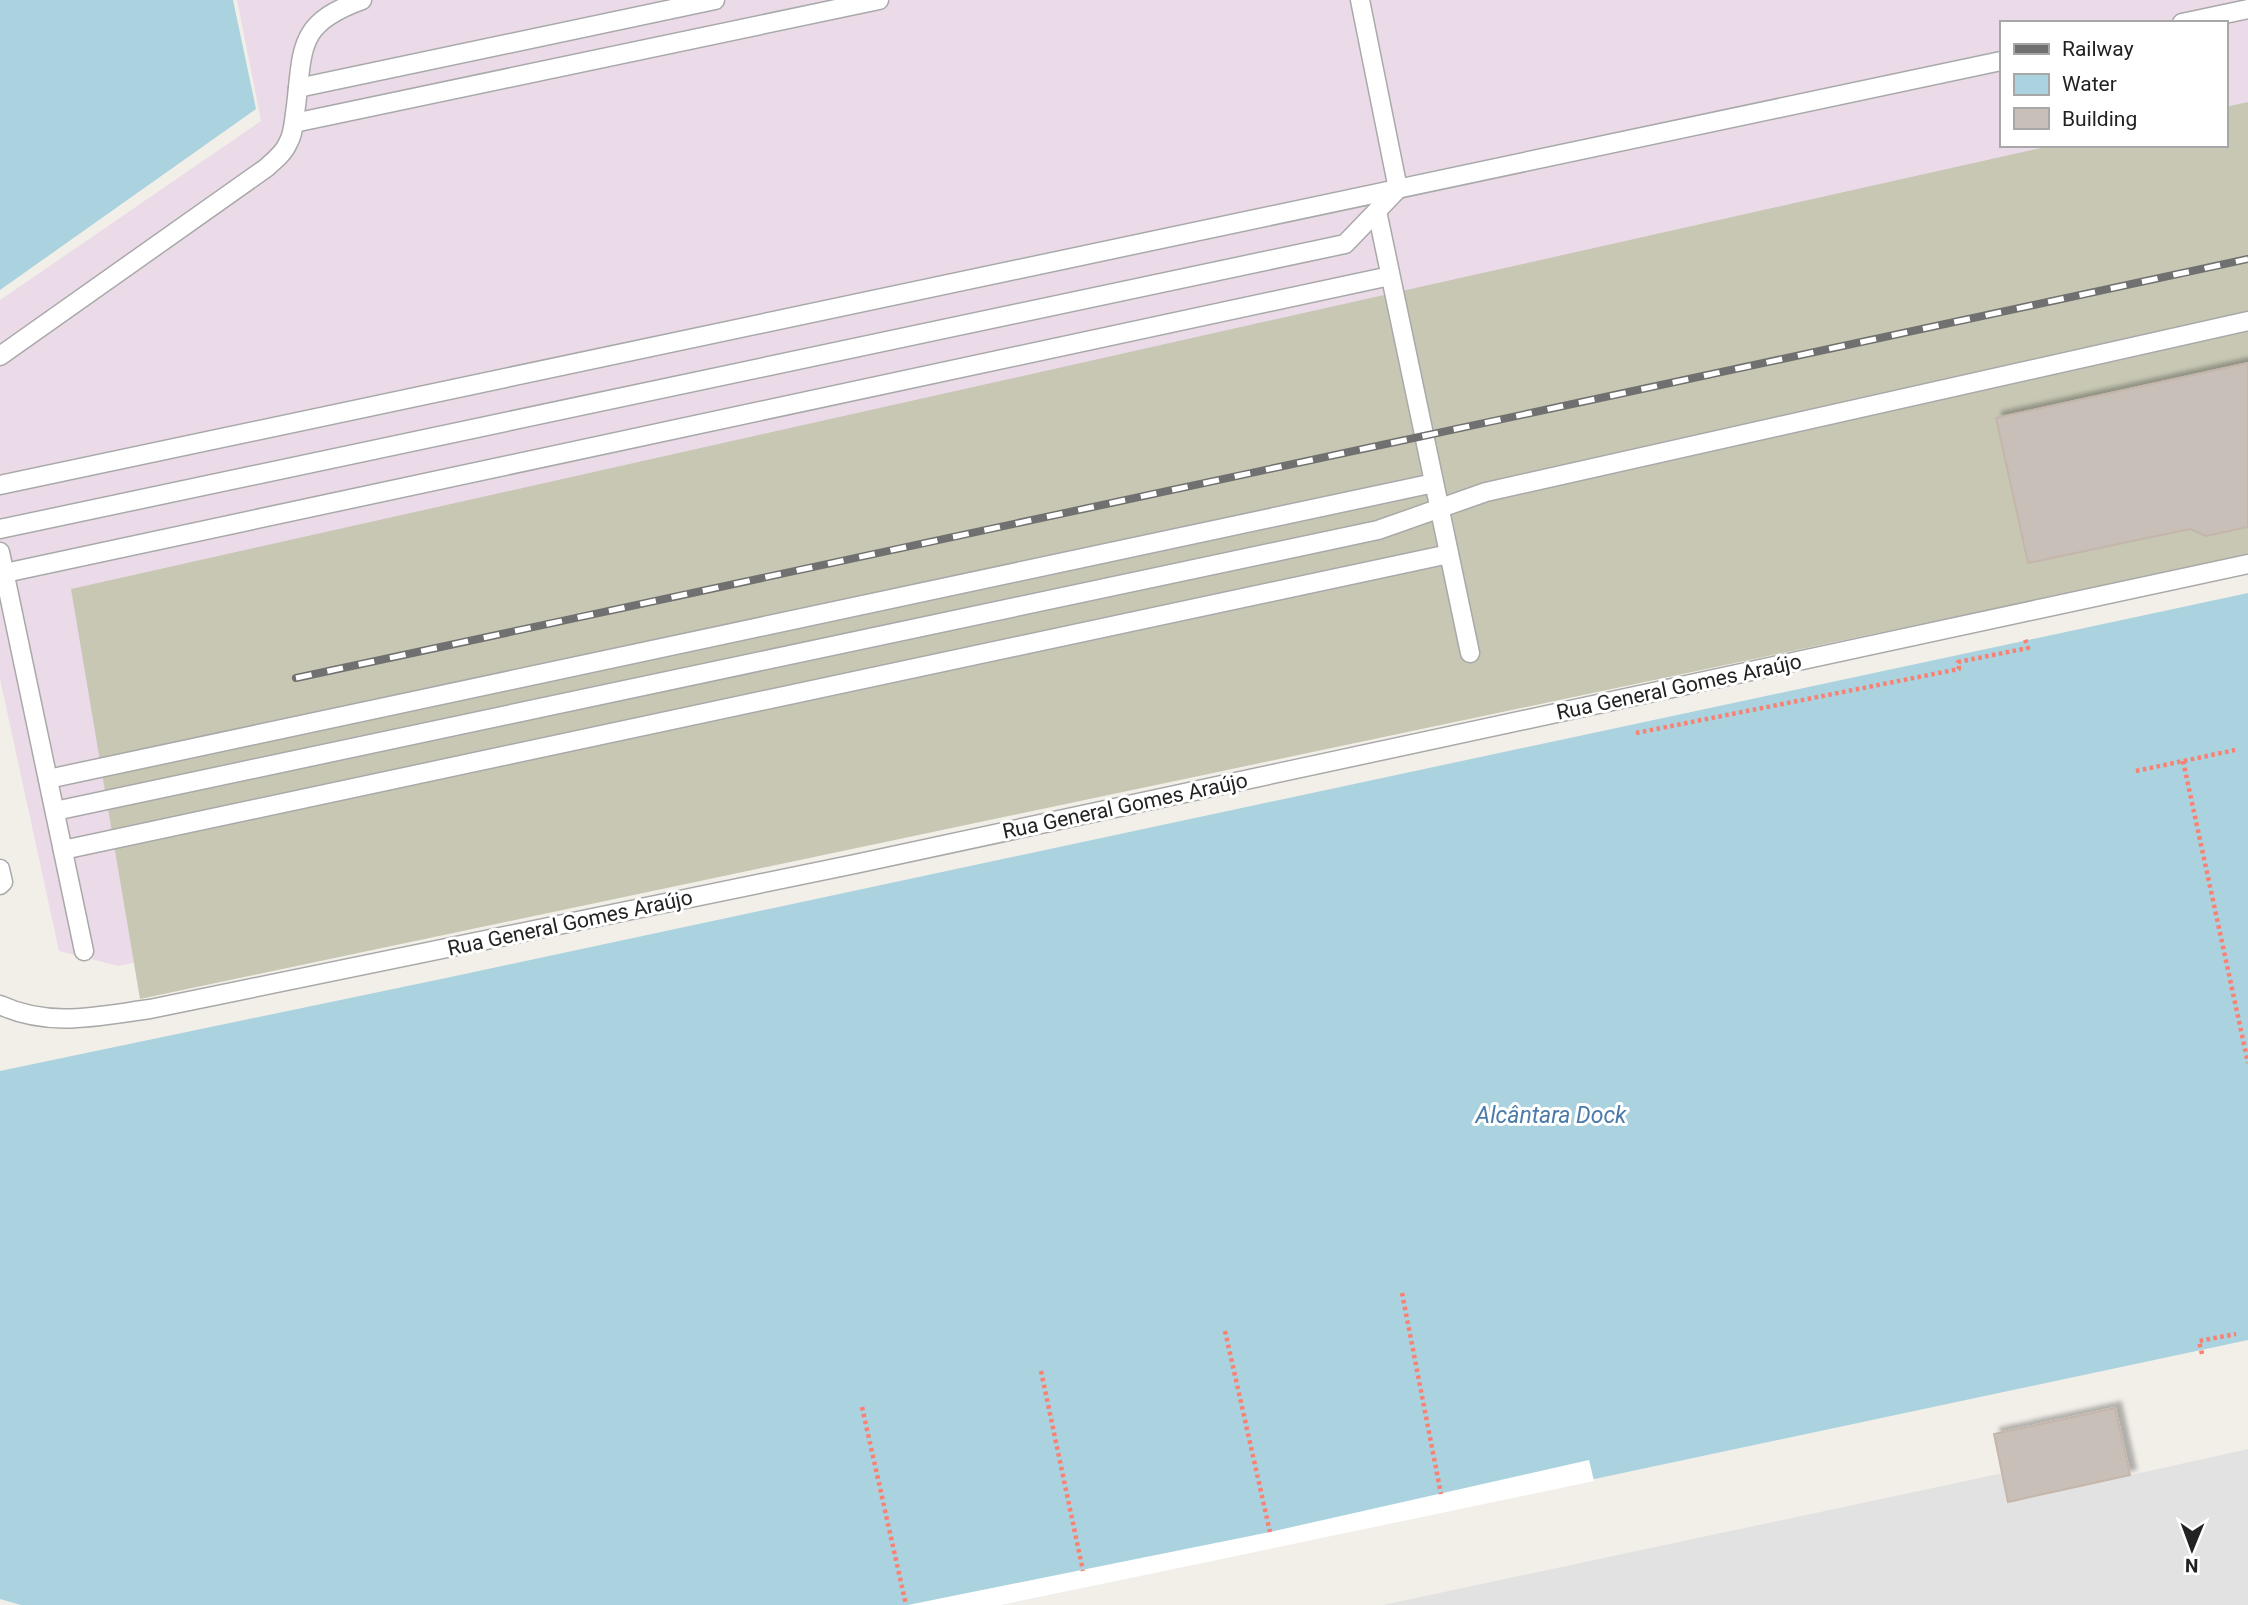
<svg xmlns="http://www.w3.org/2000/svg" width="2248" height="1605" viewBox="0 0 2248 1605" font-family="Roboto,sans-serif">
  <defs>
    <filter id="shadow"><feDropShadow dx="6" dy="-6" stdDeviation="2" flood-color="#0004"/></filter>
  </defs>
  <rect width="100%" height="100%" fill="#f2efe9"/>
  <path fill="#ebdbe8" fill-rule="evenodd" d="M237 0H2248V517L1987 570 118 966 59 951 0 679V300L261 121ZM2001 23H2225V145H2001Z"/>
  <polygon fill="#c7c7b4" points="2248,102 2248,555 140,999 71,589 2054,145 2225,145 2225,107"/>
  <polygon fill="#e2e2e2" points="2248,1449 2248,1605 1383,1605 2003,1473 2009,1502"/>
  <g fill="#aad3df">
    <polygon points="0,0 233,0 256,109 0,290"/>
    <polygon points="2248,593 2248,1340 1002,1605 21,1605 0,1599 0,1071 446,978"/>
  </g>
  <polygon fill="#fff" points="1589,1460 1594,1481 1002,1605 908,1605 1270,1532"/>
  <g fill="#c7bfb8" stroke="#c4b6ab" stroke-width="2" filter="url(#shadow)">
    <polygon points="2248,363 2248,527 2206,536 2190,529 2028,563 1996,418"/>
    <polygon points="2115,1408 2130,1475 2008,1502 1994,1434"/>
  </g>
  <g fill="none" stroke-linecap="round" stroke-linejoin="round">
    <defs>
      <g id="lane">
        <polyline points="2182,23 2248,9"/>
        <polyline points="298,88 715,0"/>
        <polyline points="294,123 879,0"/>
        <polyline points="1377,211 1470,653"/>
        <path d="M0 356 266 168C274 161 284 153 288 143 294 133 294 118 296 106 303 46 298 23 362 0"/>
        <polyline points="0,485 2001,61"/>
        <polyline points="0,529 1345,244 1398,189 1360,0"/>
        <polyline points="0,552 84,951"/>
        <polyline points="5,573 1390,276"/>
        <polyline points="48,779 1434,483"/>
        <polyline points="55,811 1378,530 1486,492 2248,321"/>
        <polyline points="63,850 1449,554"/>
        <polyline points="0,869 3,882 0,885"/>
        <path d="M0 1005C50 1028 98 1016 150 1009L855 864 2248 564"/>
      </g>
    </defs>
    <use href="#lane" stroke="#a9a9a9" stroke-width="21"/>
    <g stroke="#fa8072" stroke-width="4.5" stroke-dasharray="3.5 3.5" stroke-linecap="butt">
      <polyline points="1636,733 1959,669 1958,662 2028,648 2025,639"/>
      <polyline points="2183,761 2248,1063"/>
      <polyline points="2136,771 2235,750"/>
      <polyline points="1402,1293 1441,1494"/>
      <polyline points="1225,1331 1270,1532"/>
      <polyline points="2202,1354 2199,1341 2236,1334"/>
      <polyline points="1041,1371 1083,1571"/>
      <polyline points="862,1407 906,1605"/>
    </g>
    <use href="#lane" stroke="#fff" stroke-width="18"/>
    <defs>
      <polyline id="rail" points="296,678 2248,259"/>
    </defs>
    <use href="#rail" stroke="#707070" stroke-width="8"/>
    <use href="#rail" stroke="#fff" stroke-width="5" stroke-dasharray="16" stroke-linecap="butt"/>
  </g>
  <g text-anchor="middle" stroke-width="6" stroke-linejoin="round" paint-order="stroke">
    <g font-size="21" fill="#222" stroke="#fff">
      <text transform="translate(1679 687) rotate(-12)" y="7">Rua General Gomes Araújo</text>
      <text transform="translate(1125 806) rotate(-12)" y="7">Rua General Gomes Araújo</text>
      <text transform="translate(570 923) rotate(-12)" y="7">Rua General Gomes Araújo</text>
    </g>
    <g font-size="23" font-style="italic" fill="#4a7aab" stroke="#fff">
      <text x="1551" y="1123">Alcântara Dock</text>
    </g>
  </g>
  <rect x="2000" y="21" width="228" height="126" fill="#ffffff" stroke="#a7a7a7" stroke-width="2"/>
  <rect x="2014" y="44" width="35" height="10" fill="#707070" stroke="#a7a7a7" stroke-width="2"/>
  <text x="2062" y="56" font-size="21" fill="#222222">Railway</text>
  <rect x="2014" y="74" width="35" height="21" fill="#aad3df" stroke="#a7a7a7" stroke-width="2"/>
  <text x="2062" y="91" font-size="21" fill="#222222">Water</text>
  <rect x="2014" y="108" width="35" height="21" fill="#c7bfb8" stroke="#a7a7a7" stroke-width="2"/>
  <text x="2062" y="126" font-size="21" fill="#222222">Building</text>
  <g transform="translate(2192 1549) rotate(181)" stroke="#ffffff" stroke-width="5" paint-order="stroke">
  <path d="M0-5L12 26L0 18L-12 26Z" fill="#222222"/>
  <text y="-10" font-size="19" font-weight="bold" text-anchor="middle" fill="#222222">N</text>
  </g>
</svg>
